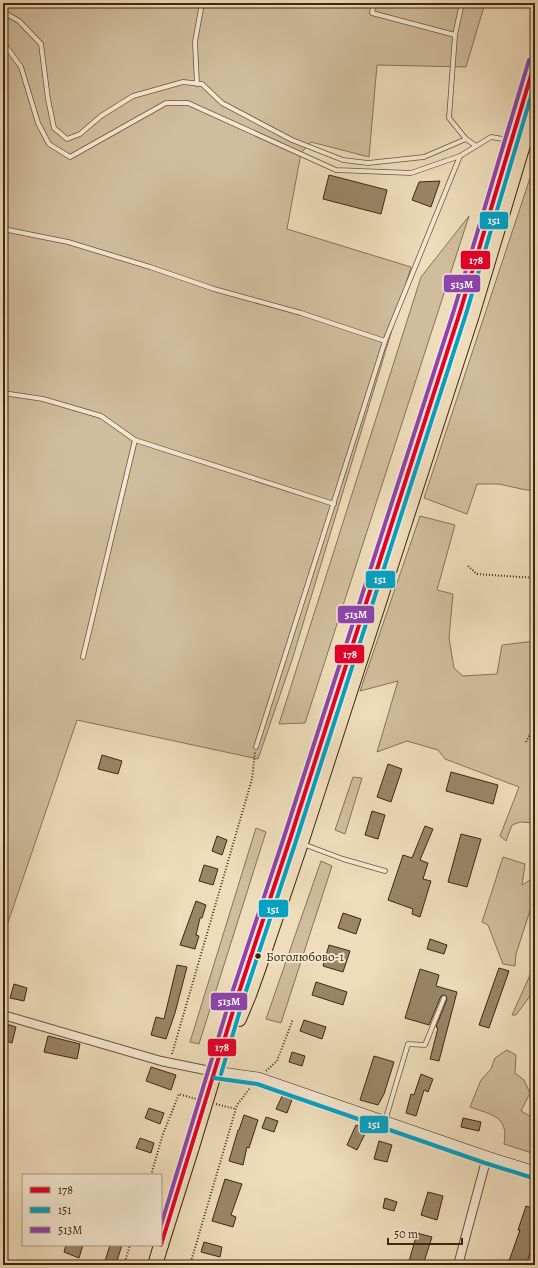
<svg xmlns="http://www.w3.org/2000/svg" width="538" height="1268" viewBox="0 0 538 1268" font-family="Alegreya,serif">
  <rect width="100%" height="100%" fill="#eedcba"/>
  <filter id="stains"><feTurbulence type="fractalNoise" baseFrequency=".005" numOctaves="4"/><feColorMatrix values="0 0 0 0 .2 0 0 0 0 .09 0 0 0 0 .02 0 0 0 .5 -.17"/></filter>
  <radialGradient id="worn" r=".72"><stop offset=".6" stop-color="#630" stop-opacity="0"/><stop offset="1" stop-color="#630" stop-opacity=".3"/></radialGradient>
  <g fill="#d0bd9d" stroke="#877258">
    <polygon points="3,3 485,3 466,67 377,65 369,157 311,142 301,153 287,229 411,267 292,660 258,759 77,720 3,937"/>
    <polygon points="535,163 535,490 526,490 499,484 477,484 467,514 424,498"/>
    <polygon points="469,216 305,723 279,724 421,277"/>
    <polygon points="420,516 455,525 437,590 453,594 449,638 454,668 463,676 497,674 502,645 535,641 535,770 530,787 533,791 535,792 535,823 520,822 512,825 506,841 500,836 519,787 445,759 438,750 407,741 377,752 398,681 360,691"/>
    <polygon points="353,777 362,778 345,834 335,830"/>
    <polygon points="256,828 266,832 199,1044 190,1042"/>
    <polygon points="503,857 525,864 522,885 535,877 535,895 516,954 515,966 503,964 488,925 482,922"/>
    <polygon points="321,861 332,866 281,1023 266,1019"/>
    <polygon points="535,964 535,997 530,996 516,1015 512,1015"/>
    <path d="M507 1050 516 1055 515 1073 524 1080 530 1093 521 1111 535 1119V1154L504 1144C509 1116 492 1115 470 1107L481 1080 491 1069 495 1058Z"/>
  </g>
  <g fill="#9a8569" stroke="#3e2712">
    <polygon points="329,175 387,190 381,214 323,199"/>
    <polygon points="440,181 431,207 412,200 419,182"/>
    <polygon points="102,755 122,761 118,774 98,769"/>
    <polygon points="388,764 402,769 391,802 377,797"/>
    <polygon points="451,772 498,785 493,804 446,791"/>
    <polygon points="372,811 385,815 378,839 365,835"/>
    <polygon points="425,826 433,829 420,860 428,863 423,879 431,881 420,917 412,914 413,909 388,900 403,855 412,858"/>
    <polygon points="461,834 481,839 467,887 448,882"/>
    <polygon points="217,836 227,840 222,855 212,851"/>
    <polygon points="204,865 218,869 213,885 199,881"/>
    <polygon points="196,901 206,905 202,918 200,918 196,935 199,936 195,949 180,945"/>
    <polygon points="343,913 361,919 356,934 338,928"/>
    <polygon points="430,939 447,945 444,954 427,949"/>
    <polygon points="329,945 350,951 343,972 323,966"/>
    <polygon points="177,965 187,967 175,1013 166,1039 151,1035 156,1017 164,1019"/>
    <polygon points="499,968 509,971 489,1028 479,1025"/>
    <polygon points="420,969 439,975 436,986 457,992 439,1061 430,1059 438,1028 436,1027 447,999 446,996 444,995 441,996 429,1025 405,1018"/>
    <polygon points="316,982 347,992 343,1005 312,995"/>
    <polygon points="14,984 27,988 24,1001 10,998"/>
    <polygon points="304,1020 326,1027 322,1039 300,1031"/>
    <polygon points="3,1023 16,1027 12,1043 3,1040"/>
    <polygon points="48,1036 80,1044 77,1059 44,1052"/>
    <polygon points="292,1052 305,1056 302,1066 289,1062"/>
    <polygon points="374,1056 394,1062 384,1094 378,1105 360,1100"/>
    <polygon points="151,1067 176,1075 171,1090 146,1081"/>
    <polygon points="421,1074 433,1079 428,1092 424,1090 416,1116 406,1113 411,1094 414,1095"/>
    <polygon points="283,1094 293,1097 287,1113 276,1109"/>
    <polygon points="149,1108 164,1113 160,1124 145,1118"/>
    <polygon points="244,1115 258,1120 249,1148 247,1147 243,1165 229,1161 238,1130 239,1130"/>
    <polygon points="266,1117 278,1121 274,1132 262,1128"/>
    <polygon points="463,1118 481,1122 479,1131 461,1127"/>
    <polygon points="356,1125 367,1130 357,1150 347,1145"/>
    <polygon points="140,1138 154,1143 151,1153 136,1148"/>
    <polygon points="379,1141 392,1145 387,1162 374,1159"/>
    <polygon points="225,1179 242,1184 231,1215 236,1217 233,1227 212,1221"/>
    <polygon points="428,1192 443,1196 437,1220 421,1215"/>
    <polygon points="385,1198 397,1202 394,1211 383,1208"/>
    <polygon points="526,1206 535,1209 535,1238 526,1265 520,1265 509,1261 520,1230 518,1230"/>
    <polygon points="417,1233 432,1237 423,1265 408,1265"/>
    <polygon points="204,1242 222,1247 220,1257 201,1252"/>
    <polygon points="66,1245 83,1245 79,1258 64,1252"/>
    <polygon points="110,1245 122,1245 116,1264 105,1261"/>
  </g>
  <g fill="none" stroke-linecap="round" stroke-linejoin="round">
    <defs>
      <g id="lane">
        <polyline points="374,3 372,13 455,35"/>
        <polyline points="462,3 455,35 449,118 466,139 476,146"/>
        <polyline points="3,12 19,21 41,44 48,99 54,128 67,139 80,134 101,116 133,96 183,82 202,84 222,103 292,140 343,160 368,163 424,157 466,139"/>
        <polyline points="3,42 21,67 38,123 49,144 70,157 166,103 188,103 336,170 411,173 460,156 491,137 509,140"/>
        <polyline points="197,84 195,42 202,3"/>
        <polyline points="3,229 68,242 150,267 214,289 301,313 385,341"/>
        <polyline points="3,393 43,399 101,416 135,440"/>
        <polyline points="83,657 135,440 334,504"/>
        <polyline points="256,747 385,341 460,156"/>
        <polyline points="303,844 343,859 385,871"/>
        <polyline points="385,1121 408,1044 425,1045 444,998"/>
      </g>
      <g id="street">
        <polyline points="3,1015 161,1061 215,1072"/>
        <polyline points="458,1265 487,1157"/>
      </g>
      <polyline id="secondary" points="215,1072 258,1078 487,1157 535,1172"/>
      <g id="highway">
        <polyline points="239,1019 249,995 259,967 301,843 472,315 535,105"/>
        <polyline points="161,1245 192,1147 238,995 290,839 460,312 535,62"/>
        <polyline points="155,1265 161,1245"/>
      </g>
    </defs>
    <use href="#lane" stroke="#6a543c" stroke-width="5.5"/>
    <use href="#street" stroke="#6a543c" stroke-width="10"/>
    <use href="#secondary" stroke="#3e2712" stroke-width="12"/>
    <use href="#highway" stroke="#3e2712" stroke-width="16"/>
    <g stroke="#3e2712" stroke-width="2" stroke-dasharray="1 2" stroke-linecap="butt">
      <polyline points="468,566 477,574 535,578"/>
      <polyline points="526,742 535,725"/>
      <polyline points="172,1054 252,779 255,752"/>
      <polyline points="266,1071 277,1061 293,1019"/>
      <polyline points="216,1104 236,1109"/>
      <polyline points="151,1175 163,1134 179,1094 196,1099"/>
      <polyline points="124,1265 130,1245"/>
      <polyline points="190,1265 237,1105 250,1088"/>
    </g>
    <use href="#lane" stroke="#f4e8d2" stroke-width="4"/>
    <use href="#street" stroke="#f4e8d2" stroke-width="8"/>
    <use href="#secondary" stroke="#f4e8d2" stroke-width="11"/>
    <use href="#highway" stroke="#eedcba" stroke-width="14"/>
    <defs>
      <polyline id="bus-1" points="161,1245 238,995 290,839 460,312 535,62"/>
      <g id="bus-2">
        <polyline points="221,1074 244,997 296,841 466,314 535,83"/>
        <polyline points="214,1078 257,1084 485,1163 533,1178"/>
      </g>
      <polyline id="bus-3" points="161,1225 232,993 284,837 454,310 529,60"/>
    </defs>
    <use href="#bus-1" stroke="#f4e8d2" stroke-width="7"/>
    <use href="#bus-2" stroke="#f4e8d2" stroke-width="7"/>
    <use href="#bus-3" stroke="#f4e8d2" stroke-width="7"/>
    <use href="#bus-1" stroke="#e4002b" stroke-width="4"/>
    <use href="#bus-2" stroke="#03a2c5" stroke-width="4"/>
    <use href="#bus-3" stroke="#8e44ad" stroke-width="4"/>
  </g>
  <circle fill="#3e2712" stroke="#f4e8d2" stroke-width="1.5" cx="258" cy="956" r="3.5"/>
  <g text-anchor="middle" stroke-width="4" stroke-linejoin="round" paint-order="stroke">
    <g font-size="13" fill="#3e2712" stroke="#f4e8d2" text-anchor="start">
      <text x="266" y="961">Боголюбово-1</text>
    </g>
  </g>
  <g stroke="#f4e8d2" stroke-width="1.5">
    <rect x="479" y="211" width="30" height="19" rx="4" fill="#03a2c5"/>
    <rect x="460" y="250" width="31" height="20" rx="4" fill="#e4002b"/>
    <rect x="443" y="274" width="38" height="19" rx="4" fill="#8e44ad"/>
    <rect x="365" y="570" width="31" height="19" rx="4" fill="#03a2c5"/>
    <rect x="337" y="605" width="38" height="19" rx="4" fill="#8e44ad"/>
    <rect x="334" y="644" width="31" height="20" rx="4" fill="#e4002b"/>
    <rect x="258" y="899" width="31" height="19" rx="4" fill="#03a2c5"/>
    <rect x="210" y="992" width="38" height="19" rx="4" fill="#8e44ad"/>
    <rect x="207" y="1038" width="30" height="19" rx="4" fill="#e4002b"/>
    <rect x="359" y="1115" width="30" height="19" rx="4" fill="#03a2c5"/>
  </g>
  <g font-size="11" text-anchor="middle" font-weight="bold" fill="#fff">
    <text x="494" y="224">151</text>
    <text x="476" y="264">178</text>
    <text x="462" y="288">513М</text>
    <text x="380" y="583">151</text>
    <text x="356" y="618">513М</text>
    <text x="350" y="658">178</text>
    <text x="273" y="913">151</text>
    <text x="229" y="1005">513М</text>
    <text x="222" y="1051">178</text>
    <text x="374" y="1128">151</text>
  </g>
  <rect width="538" height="1268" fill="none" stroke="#eedcba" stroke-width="16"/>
  <rect x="4" y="4" width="530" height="1260" fill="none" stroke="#3e2712" stroke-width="2"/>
  <rect x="8" y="8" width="522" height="1252" fill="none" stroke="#3e2712"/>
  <rect x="22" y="1174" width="140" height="72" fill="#f4e8d2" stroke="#ab9b85"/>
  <rect x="30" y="1187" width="20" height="6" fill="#e4002b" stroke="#ab9b85"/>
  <text x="58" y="1194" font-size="12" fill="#3e2712">178</text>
  <rect x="30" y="1207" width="20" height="6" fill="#03a2c5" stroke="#ab9b85"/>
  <text x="58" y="1214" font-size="12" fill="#3e2712">151</text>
  <rect x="30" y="1227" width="20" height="6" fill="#8e44ad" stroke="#ab9b85"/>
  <text x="58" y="1234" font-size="12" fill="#3e2712">513М</text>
  <path d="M388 1238v6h74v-6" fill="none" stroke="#3e2712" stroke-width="2"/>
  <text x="394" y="1238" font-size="12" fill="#3e2712" stroke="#f4e8d2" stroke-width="3" paint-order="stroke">50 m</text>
  <rect width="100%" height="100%" filter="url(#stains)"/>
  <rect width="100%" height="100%" fill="url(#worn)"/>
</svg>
